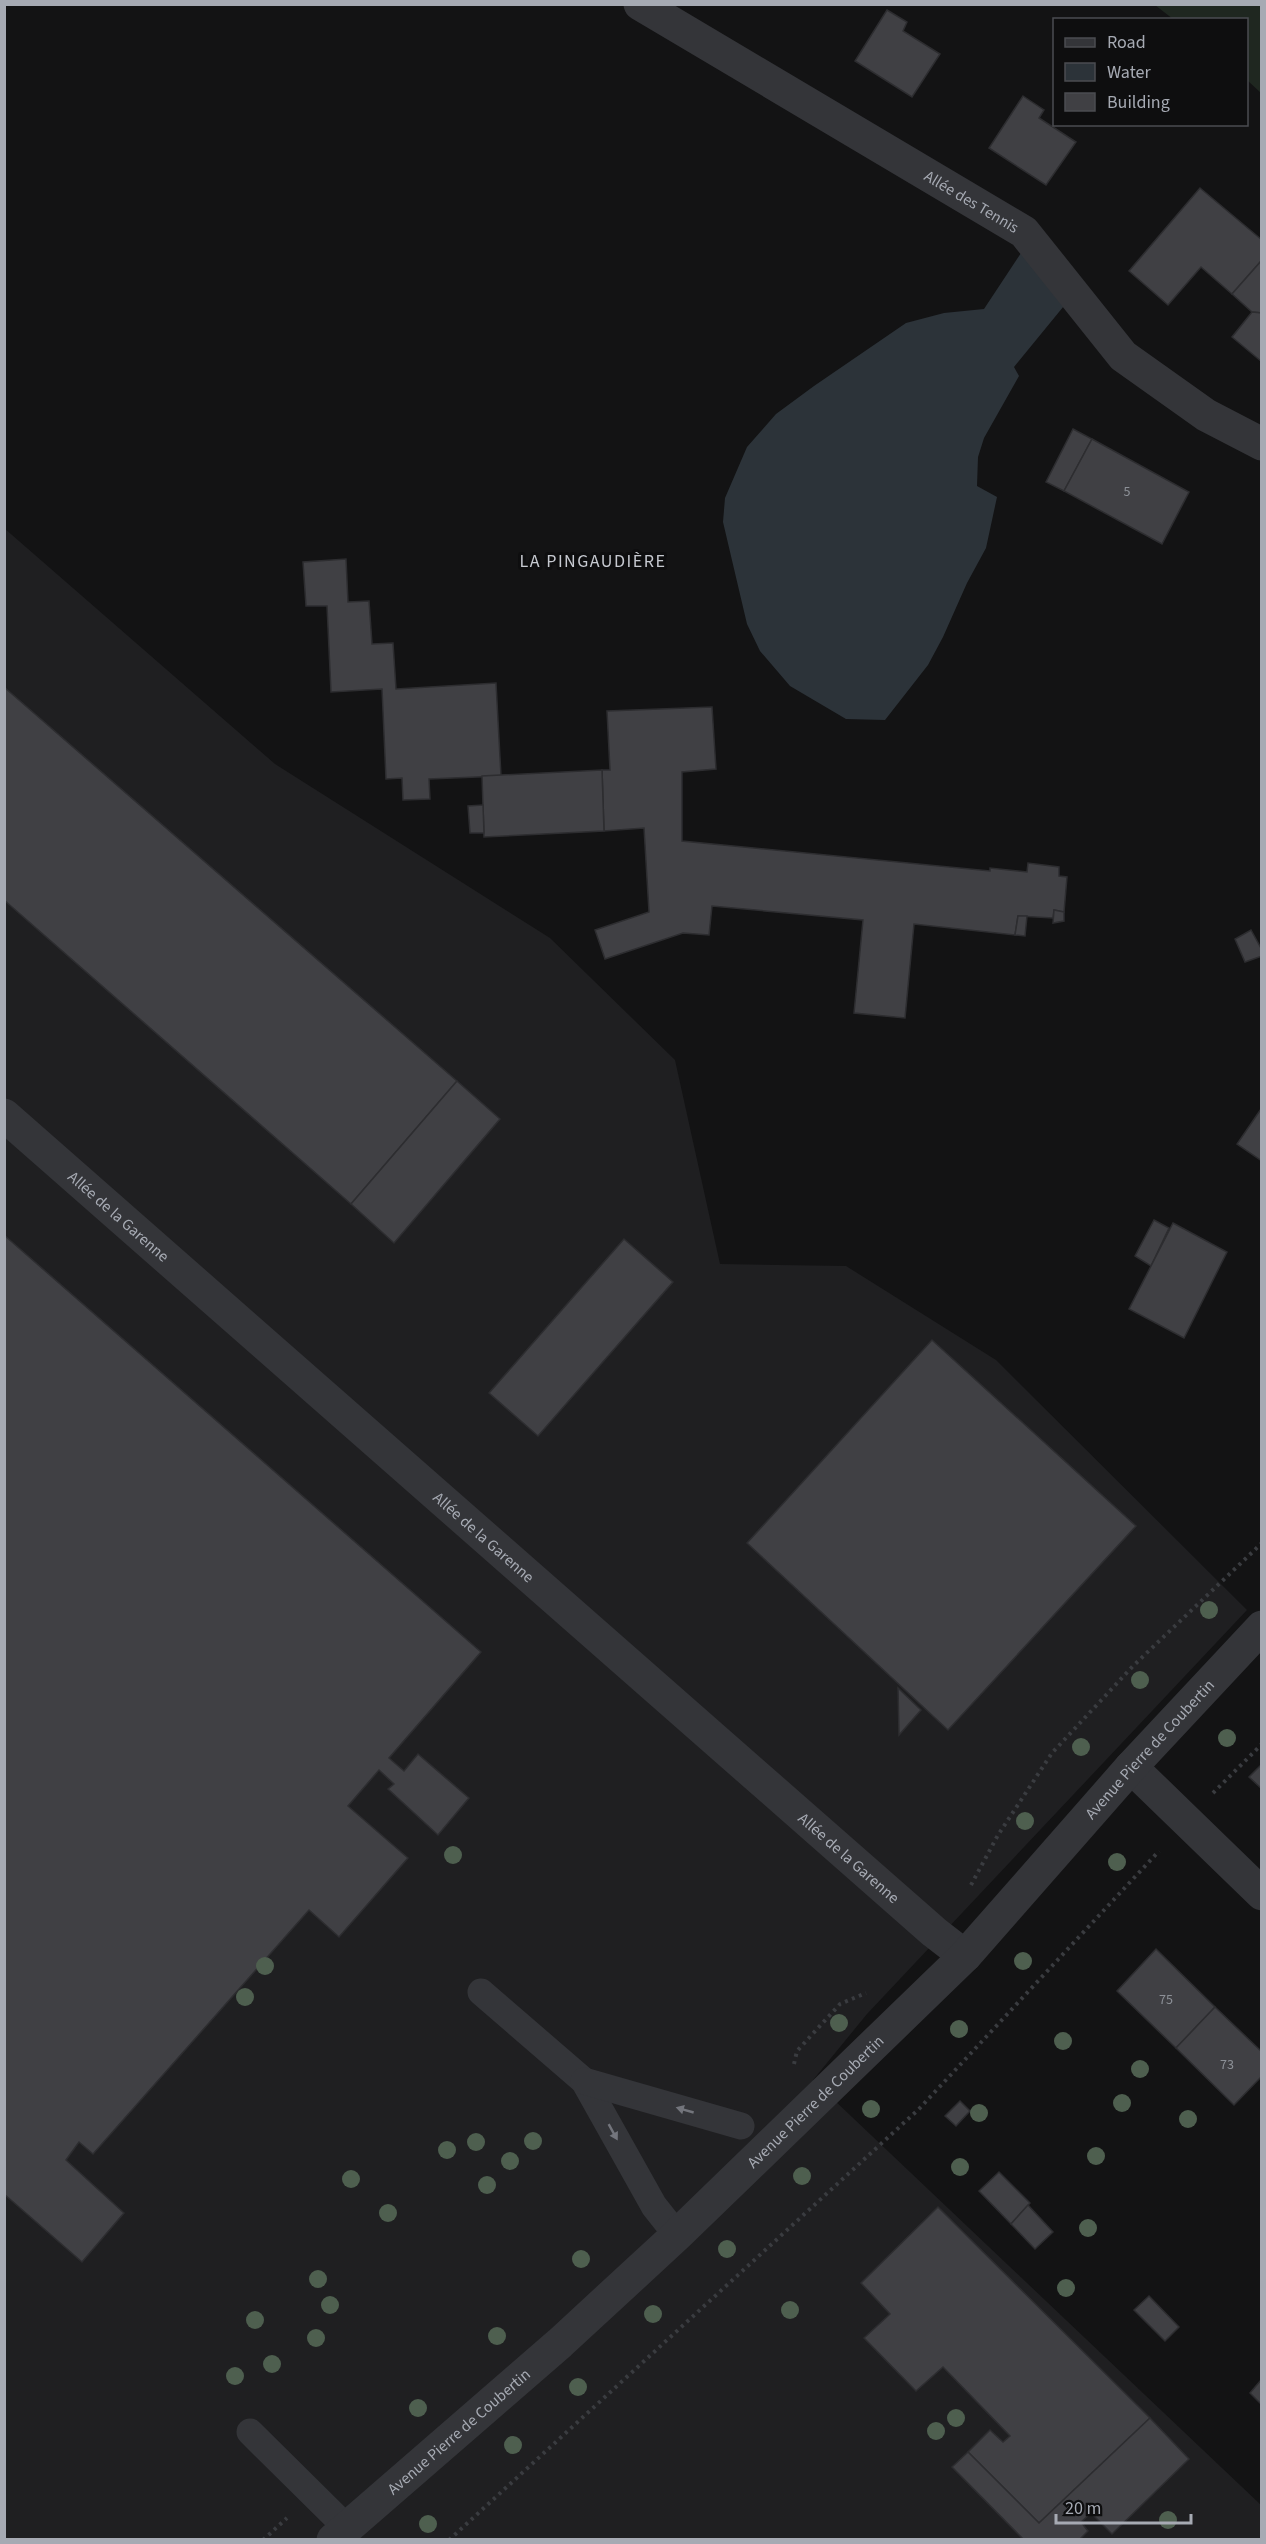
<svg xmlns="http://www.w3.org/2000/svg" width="1266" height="2544" viewBox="0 0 1266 2544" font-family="'Source Sans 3',sans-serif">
  <rect width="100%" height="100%" fill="#131314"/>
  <polygon fill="#1f1f21" points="4,528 275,764 550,938 675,1060 720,1264 846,1266 996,1360 1247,1610 867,2014 813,2080 1261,2505 1261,2539 5,2539"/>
  <polygon fill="#1f2720" points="1155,5 1261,5 1261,93 1247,80 1246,20 1173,19"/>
  <polygon fill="#2c3339" points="1025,247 1068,301 1014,367 1019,376 984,438 978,457 977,486 997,497 986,548 967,583 943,637 928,665 885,720 846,719 790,686 760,651 747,624 723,522 725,498 747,447 776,414 814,386 906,323 944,313 984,309"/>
  <g fill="#404044" stroke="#2d2d30" stroke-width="1.5">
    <polygon points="887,10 907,22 903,31 940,54 912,97 855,61"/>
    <polygon points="1023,96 1044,110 1039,118 1076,142 1046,185 989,148"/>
    <polygon points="1200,188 1262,240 1262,260 1232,294 1201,267 1168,305 1129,271"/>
    <polygon points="1262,260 1262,313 1252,312 1232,294"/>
    <polygon points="1252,312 1262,313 1262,362 1232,337"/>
    <polygon points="1073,429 1092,439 1064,491 1046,482"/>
    <polygon points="1092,439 1189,492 1162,544 1064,491"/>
    <polygon points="346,559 348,602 369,601 372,644 393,643 396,689 496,683 501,776 429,779 430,799 403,800 402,778 386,779 382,689 331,692 327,606 306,606 303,562"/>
    <polygon points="4,687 457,1081 351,1204 4,900"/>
    <polygon points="712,707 716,769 682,772 682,841 990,871 990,868 1027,872 1028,863 1059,867 1059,876 1067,877 1064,912 1054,910 1053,918 1018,916 1015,935 914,924 905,1018 854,1013 863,920 712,906 709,935 683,933 605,959 595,930 649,912 644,828 604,831 602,770 610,770 607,711"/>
    <polygon points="602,770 604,831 484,837 482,776"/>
    <polygon points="483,805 484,833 470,833 468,806"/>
    <polygon points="1054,910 1064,912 1064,921 1053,923"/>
    <polygon points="1018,916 1027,916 1025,936 1015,935"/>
    <polygon points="1251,930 1262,950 1262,956 1245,962 1235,939"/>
    <polygon points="457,1081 500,1119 394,1243 351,1204"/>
    <polygon points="1261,1109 1262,1110 1262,1161 1237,1144"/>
    <polygon points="1154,1220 1169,1228 1151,1266 1135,1256"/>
    <polygon points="1173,1223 1227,1252 1184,1338 1129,1309"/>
    <polygon points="4,1235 481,1652 389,1758 404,1771 418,1754 469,1798 438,1835 388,1789 394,1784 379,1770 348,1806 408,1858 339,1937 309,1910 93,2154 79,2142 66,2160 124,2213 82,2262 4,2194"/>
    <polygon points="624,1239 673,1282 538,1436 489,1393"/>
    <polygon points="932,1340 1136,1526 948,1730 747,1543"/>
    <polygon points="898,1688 921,1710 899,1735"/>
    <polygon points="1262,1764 1262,1789 1249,1777"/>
    <polygon points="1156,1949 1215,2007 1176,2048 1117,1991"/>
    <polygon points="1215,2007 1262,2052 1262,2076 1234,2105 1176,2048"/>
    <polygon points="960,2101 970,2111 956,2126 945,2116"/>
    <polygon points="999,2172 1030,2203 1011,2224 979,2191"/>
    <polygon points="1028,2205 1053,2232 1035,2249 1011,2224"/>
    <polygon points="938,2207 1150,2418 1039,2523 968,2452 990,2430 1003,2442 1010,2436 943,2367 916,2391 864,2338 890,2314 861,2283"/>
    <polygon points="1149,2296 1179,2327 1165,2341 1134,2310"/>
    <polygon points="1261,2380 1262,2380 1262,2405 1250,2393"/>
    <polygon points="1150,2418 1189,2459 1112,2534 1091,2513 1081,2522 1088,2531 1079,2540 1024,2540 952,2467 968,2452 1039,2523"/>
  </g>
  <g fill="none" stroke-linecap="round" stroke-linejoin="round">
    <g stroke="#3a3c40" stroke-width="4" stroke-dasharray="3 4.5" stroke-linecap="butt">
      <polyline points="1213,1793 1262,1744"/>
      <polyline points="971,1885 998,1835 1052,1753 1133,1666 1262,1543"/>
      <polyline points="794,2064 797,2051 840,2004 866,1993"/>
      <polyline points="263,2540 287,2518"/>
      <polyline points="449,2540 919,2109 1159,1851"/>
    </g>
    <g stroke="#343539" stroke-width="27">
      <polyline points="481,1992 584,2081 654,2206 677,2235"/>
      <polyline points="584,2081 741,2126"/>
      <polyline points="250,2432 346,2527"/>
    </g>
    <g stroke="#343539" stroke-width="33">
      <path id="s1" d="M640 4 1024 232 1123 356 1206 415 1262 444"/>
      <path id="s2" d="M4 1115 934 1932 965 1956"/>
      <polyline points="1131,1767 1262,1894"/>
    </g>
    <path stroke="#343539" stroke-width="33" id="s3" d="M333 2540 560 2343 677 2235 965 1956 1131 1767 1262 1627"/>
  </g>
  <g fill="#4e5f4f">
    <circle cx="1209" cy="1610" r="9"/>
    <circle cx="1140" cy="1680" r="9"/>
    <circle cx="1227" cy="1738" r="9"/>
    <circle cx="1081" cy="1747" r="9"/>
    <circle cx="1025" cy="1821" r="9"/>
    <circle cx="453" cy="1855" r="9"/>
    <circle cx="1117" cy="1862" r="9"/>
    <circle cx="1023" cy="1961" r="9"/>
    <circle cx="265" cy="1966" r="9"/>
    <circle cx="245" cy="1997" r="9"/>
    <circle cx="839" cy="2023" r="9"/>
    <circle cx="959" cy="2029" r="9"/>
    <circle cx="1063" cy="2041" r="9"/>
    <circle cx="1140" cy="2069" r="9"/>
    <circle cx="1122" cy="2103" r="9"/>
    <circle cx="871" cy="2109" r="9"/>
    <circle cx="979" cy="2113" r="9"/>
    <circle cx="1188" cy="2119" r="9"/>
    <circle cx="533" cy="2141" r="9"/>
    <circle cx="476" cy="2142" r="9"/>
    <circle cx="447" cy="2150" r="9"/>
    <circle cx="1096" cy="2156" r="9"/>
    <circle cx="510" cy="2161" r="9"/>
    <circle cx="960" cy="2167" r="9"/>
    <circle cx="802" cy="2176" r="9"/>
    <circle cx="351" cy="2179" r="9"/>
    <circle cx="487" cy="2185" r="9"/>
    <circle cx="388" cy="2213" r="9"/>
    <circle cx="1088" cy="2228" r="9"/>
    <circle cx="727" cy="2249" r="9"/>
    <circle cx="581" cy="2259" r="9"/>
    <circle cx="318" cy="2279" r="9"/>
    <circle cx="1066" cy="2288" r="9"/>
    <circle cx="330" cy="2305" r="9"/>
    <circle cx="790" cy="2310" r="9"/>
    <circle cx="653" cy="2314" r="9"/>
    <circle cx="255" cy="2320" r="9"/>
    <circle cx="497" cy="2336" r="9"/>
    <circle cx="316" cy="2338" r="9"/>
    <circle cx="272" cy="2364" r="9"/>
    <circle cx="235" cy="2376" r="9"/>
    <circle cx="578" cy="2387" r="9"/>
    <circle cx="418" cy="2408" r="9"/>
    <circle cx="956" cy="2418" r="9"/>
    <circle cx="936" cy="2431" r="9"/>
    <circle cx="513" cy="2445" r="9"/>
    <circle cx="1168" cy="2520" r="9"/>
    <circle cx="428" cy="2524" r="9"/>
  </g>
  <defs><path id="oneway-solid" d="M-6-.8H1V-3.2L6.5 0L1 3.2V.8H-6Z" transform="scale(1.5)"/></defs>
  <g fill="#73757c">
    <use href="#oneway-solid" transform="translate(685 2110) rotate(-164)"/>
    <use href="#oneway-solid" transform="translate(613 2132) rotate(61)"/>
  </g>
  <g text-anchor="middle" stroke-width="6" stroke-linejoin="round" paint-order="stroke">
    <g font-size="14" fill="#8c9097">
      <text x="1127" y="496">5</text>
      <text x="1166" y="2004">75</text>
      <text x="1227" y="2069">73</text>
    </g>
    <g font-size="16" fill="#a6aab3" stroke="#0e0e0f">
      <text dy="6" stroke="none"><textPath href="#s1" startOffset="386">Allée des Tennis</textPath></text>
      <text dy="6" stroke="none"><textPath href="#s2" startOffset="153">Allée de la Garenne</textPath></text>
      <text dy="6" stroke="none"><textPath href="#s2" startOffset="639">Allée de la Garenne</textPath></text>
      <text dy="6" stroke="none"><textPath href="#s3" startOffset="1138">Avenue Pierre de Coubertin</textPath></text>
      <text dy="6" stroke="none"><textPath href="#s2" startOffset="1125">Allée de la Garenne</textPath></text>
      <text dy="6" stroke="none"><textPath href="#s3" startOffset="652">Avenue Pierre de Coubertin</textPath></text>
      <text dy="6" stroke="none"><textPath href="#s3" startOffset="166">Avenue Pierre de Coubertin</textPath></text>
    </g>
    <g font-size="18" letter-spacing="1.5" fill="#c6c9d0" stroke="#0e0e0f">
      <text x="593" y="567">LA PINGAUDIÈRE</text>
    </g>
  </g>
  <rect width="1266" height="2544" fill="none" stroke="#a6aab3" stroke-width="12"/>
  <rect x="1053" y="18" width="195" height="108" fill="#0e0e0f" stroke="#4b4c51" stroke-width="1.5"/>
  <rect x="1065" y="38" width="30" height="9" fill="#343539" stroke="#4b4c51" stroke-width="1.5"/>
  <text x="1107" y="48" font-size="18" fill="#a6aab3">Road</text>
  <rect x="1065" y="63" width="30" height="18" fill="#2c3339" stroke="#4b4c51" stroke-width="1.5"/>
  <text x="1107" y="78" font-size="18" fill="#a6aab3">Water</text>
  <rect x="1065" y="93" width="30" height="18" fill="#404044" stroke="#4b4c51" stroke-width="1.5"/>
  <text x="1107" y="108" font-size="18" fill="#a6aab3">Building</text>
  <path d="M1056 2514v9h135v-9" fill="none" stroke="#a6aab3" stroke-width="3"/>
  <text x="1065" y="2514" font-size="18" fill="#a6aab3" stroke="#0e0e0f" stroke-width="4.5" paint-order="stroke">20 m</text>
</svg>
